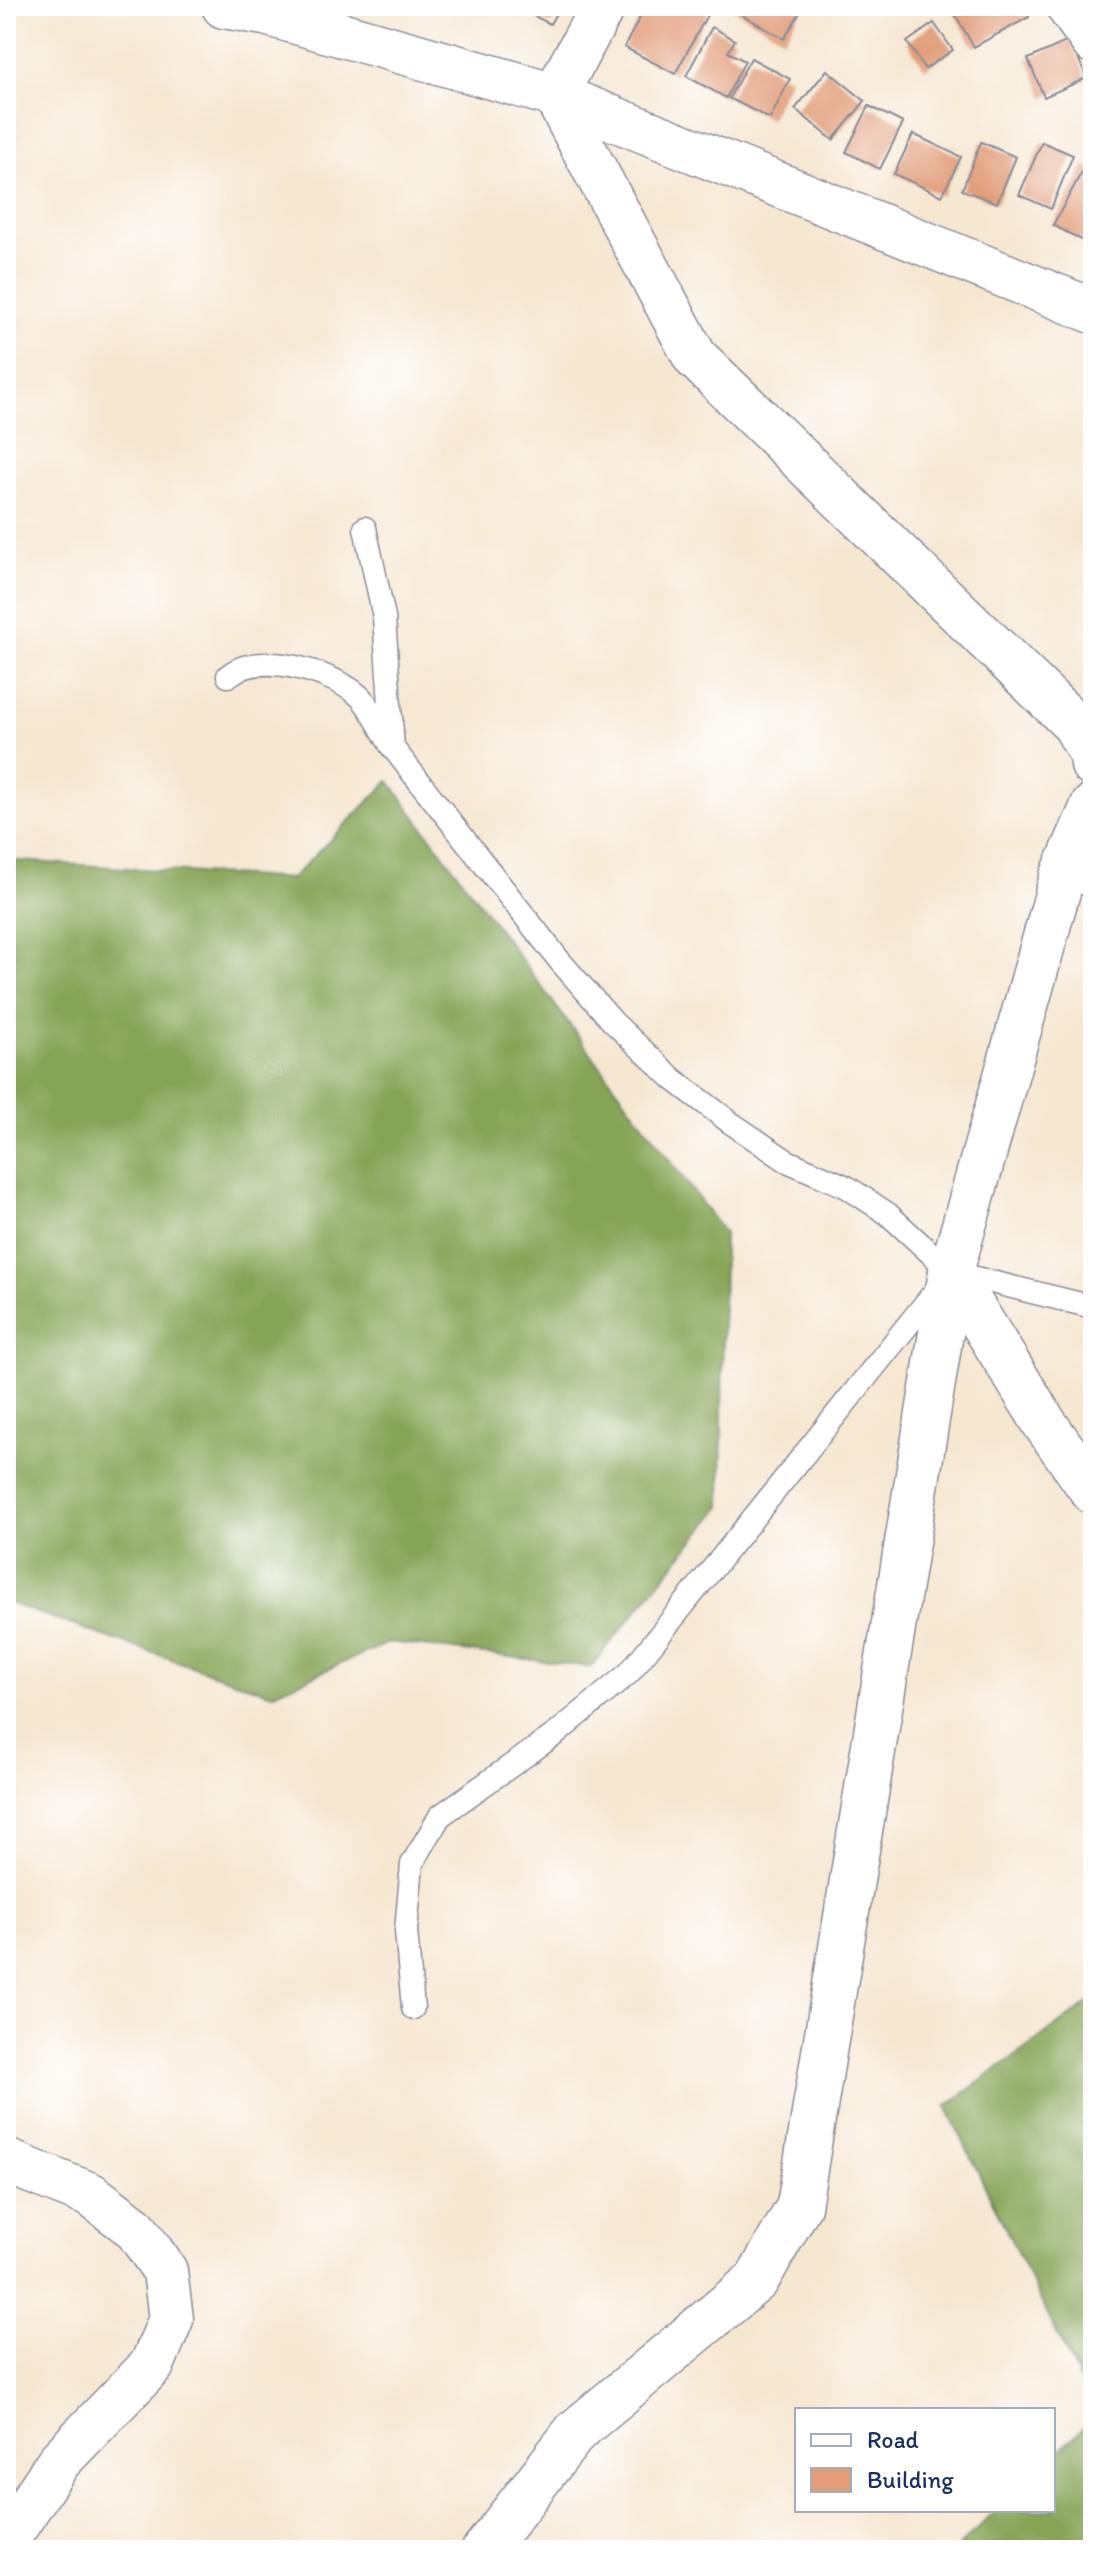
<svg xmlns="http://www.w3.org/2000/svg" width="1099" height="2556" viewBox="0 0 1099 2556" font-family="Itim,sans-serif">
  <rect width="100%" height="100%" fill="#fff"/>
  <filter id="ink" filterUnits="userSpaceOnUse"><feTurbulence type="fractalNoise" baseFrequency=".0125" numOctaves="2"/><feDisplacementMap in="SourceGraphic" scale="16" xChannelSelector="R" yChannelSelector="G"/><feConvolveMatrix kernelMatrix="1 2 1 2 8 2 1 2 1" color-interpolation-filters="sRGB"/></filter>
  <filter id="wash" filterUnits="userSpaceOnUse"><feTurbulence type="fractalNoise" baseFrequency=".006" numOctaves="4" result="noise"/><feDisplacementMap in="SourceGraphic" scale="32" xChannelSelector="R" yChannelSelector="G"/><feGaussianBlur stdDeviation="1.8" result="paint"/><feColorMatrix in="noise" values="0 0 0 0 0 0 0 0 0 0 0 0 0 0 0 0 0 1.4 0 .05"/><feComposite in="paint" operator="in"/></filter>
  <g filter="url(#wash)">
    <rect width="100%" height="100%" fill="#f6e7d1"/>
    <g fill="#86a456" stroke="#506a5a" stroke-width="2">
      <polygon points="389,781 724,1233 721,1507 591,1667 390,1642 272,1694 6,1602 6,860 291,879"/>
      <polygon points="1093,2000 1093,2408 946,2106"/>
      <polygon points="1093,2418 1093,2550 955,2550 997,2510 1053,2510 1053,2457"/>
    </g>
    <g id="blocks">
      <g fill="#e29d79">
        <polygon points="514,6 560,6 550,24"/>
        <polygon points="646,6 712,6 675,74 624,47"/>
        <polygon points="727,6 804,6 784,39"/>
        <polygon points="950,6 1023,6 1029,17 974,47"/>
        <polygon points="934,23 953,50 925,69 907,42"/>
        <polygon points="712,27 735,40 728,52 745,61 726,98 686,76"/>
        <polygon points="1070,40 1087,78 1044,97 1028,59"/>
        <polygon points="751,58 790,79 770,119 729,98"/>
        <polygon points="827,70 865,101 833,140 795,109"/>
        <polygon points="869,106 903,123 880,169 846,152"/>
        <polygon points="913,134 961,157 942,196 894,174"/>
        <polygon points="981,142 1016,157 997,203 962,190"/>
        <polygon points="1042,142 1073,155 1051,209 1019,195"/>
        <polygon points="1085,166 1093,170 1093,246 1053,225"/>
      </g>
    </g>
  </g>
  <g filter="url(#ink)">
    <use href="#blocks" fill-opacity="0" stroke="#888b98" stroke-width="2"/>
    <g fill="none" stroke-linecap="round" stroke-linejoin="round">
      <defs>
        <g id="lane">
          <polyline points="365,528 384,617 393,748 559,960 613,1022 673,1079 731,1123 787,1161 847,1187 888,1214 951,1272 1093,1307"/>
          <path d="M228 676C259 650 328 671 357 694 371 705 382 732 392 747"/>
          <polyline points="1062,877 1093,886"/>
          <polyline points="413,2008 406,1931 412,1864 440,1816 557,1733 629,1673 940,1285"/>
        </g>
        <g id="street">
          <polyline points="1068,6 1093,41"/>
          <polyline points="555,95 695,357 1074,724 1092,755 1093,765"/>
          <polyline points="951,1272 1045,1424 1093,1492"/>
          <polyline points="6,2161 91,2195 135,2228 165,2271 171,2319 152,2365 59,2461 6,2541"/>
          <polyline points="484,2550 576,2431 757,2280 799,2206 951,1272 1062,877 1093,806"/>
        </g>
        <polyline id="secondary" points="555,95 603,6"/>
        <polyline id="primary" points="224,6 265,13 555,95 1093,311"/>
      </defs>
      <use href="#lane" stroke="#888b98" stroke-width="25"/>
      <use href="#street" stroke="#888b98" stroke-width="47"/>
      <use href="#secondary" stroke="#888b98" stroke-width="47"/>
      <use href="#primary" stroke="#888b98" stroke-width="47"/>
      <use href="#lane" stroke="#fff" stroke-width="22"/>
      <use href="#street" stroke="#fff" stroke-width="44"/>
      <use href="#secondary" stroke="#fff" stroke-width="44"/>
      <use href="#primary" stroke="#fff" stroke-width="44"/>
    </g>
  </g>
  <rect width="1099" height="2556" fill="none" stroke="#fff" stroke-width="32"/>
  <rect x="795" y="2408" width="260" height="104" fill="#ffffff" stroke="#a4acbf" stroke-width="2"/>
  <rect x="811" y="2434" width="40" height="12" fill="#ffffff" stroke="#a4acbf" stroke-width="2"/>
  <text x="867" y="2448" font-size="24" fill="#1b2f5e">Road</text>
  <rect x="811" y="2468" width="40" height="24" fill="#e29d79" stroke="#a4acbf" stroke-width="2"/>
  <text x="867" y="2488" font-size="24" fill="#1b2f5e">Building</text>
</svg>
